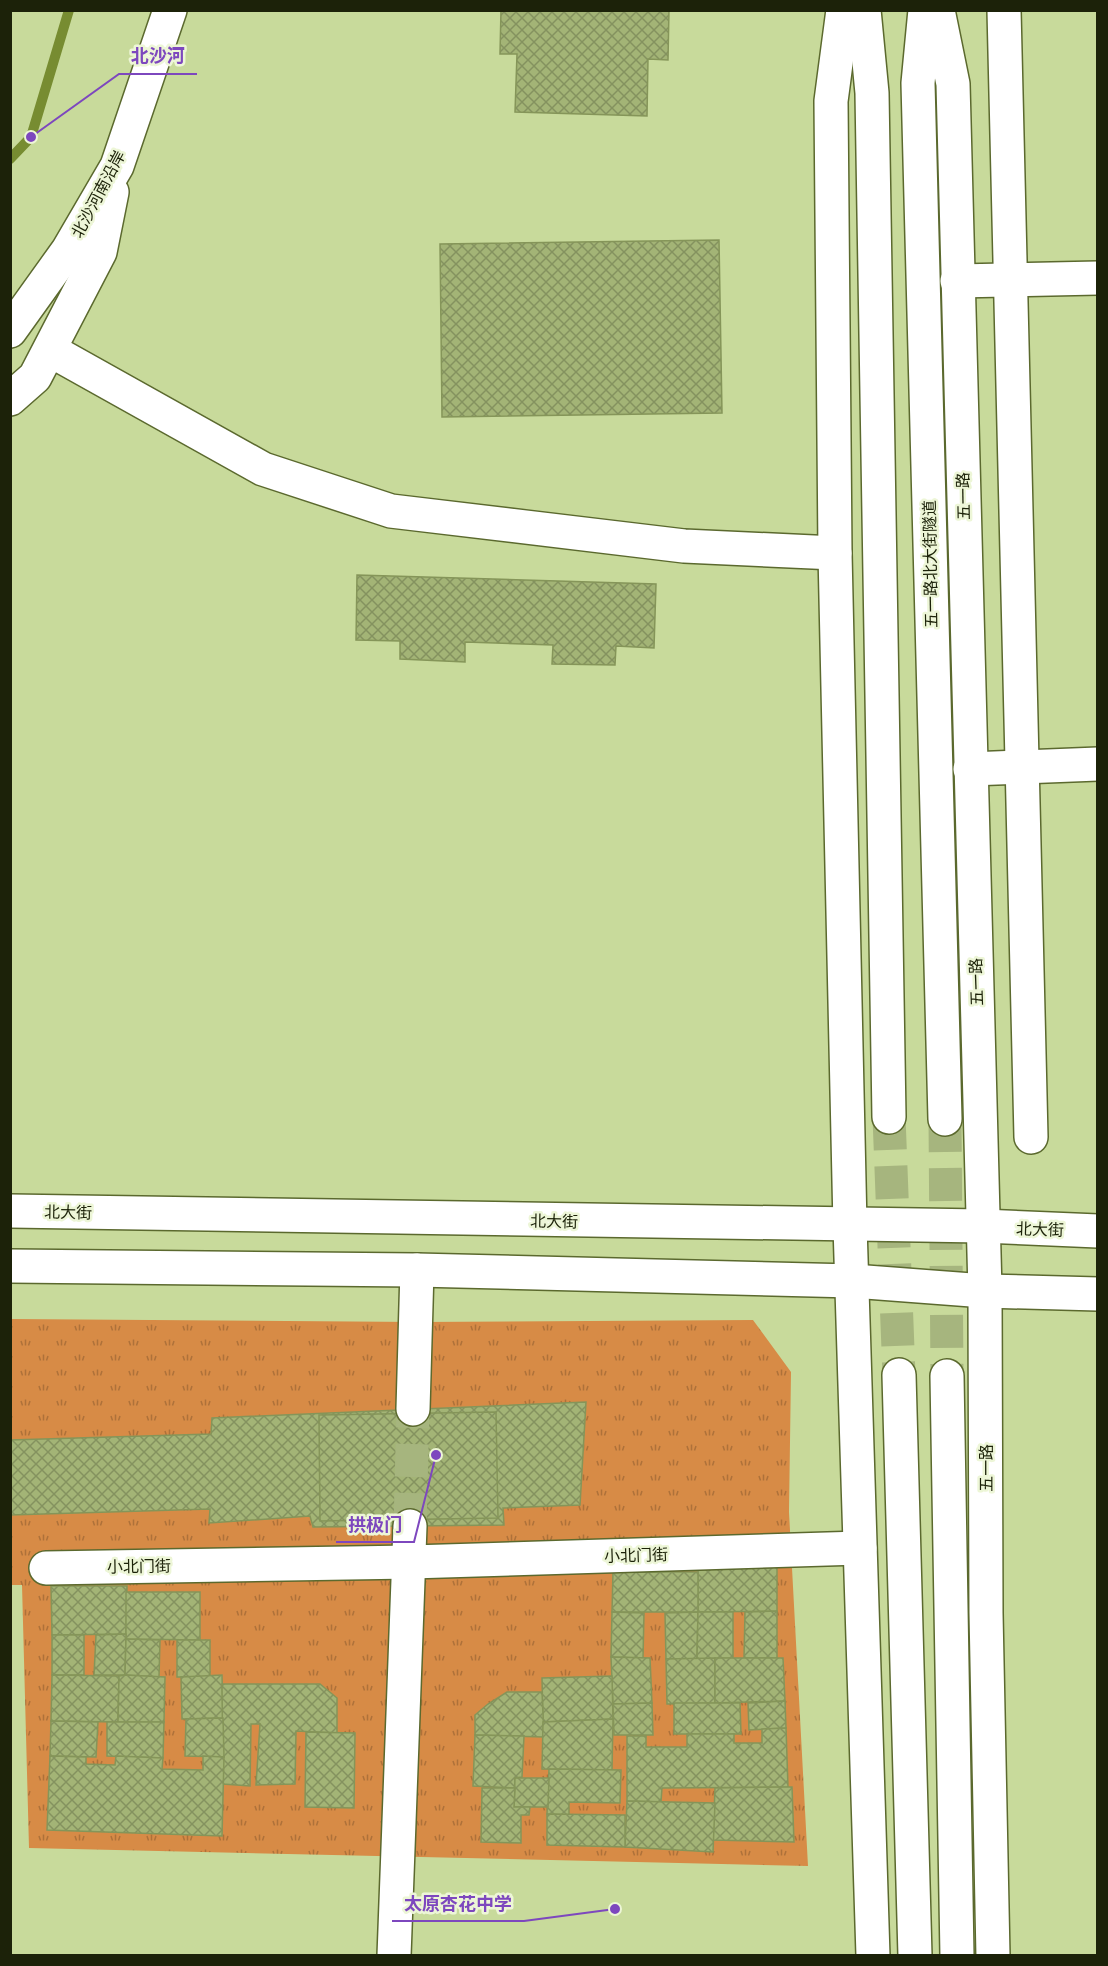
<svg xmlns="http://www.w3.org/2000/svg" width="1108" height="1966" viewBox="0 0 1108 1966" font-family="'PT Sans','Noto Sans SC',sans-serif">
  <defs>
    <pattern id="park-tufts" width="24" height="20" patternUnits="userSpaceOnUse" patternTransform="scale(1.5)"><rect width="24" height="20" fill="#d78b46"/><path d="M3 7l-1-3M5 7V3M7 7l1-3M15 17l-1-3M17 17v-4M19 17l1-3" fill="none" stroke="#ae7139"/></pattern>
    <pattern id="building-cross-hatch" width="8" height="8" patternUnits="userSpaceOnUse" patternTransform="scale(1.5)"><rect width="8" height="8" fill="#a3b476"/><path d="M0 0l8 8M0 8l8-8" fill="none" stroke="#84925f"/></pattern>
  </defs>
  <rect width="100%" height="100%" fill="#c8da9b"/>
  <polygon fill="url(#park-tufts)" points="10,1319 417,1322 753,1320 791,1372 789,1512 808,1866 29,1848 22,1585 10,1585"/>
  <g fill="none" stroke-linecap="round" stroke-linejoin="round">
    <polyline stroke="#778c31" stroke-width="10" points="10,159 31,137 69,10"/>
  </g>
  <g fill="url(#building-cross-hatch)" stroke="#859559" stroke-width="1.5">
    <polygon points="501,10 669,10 668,60 648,59 647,116 515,112 517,54 500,54"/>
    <polygon points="719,240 722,413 442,417 440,244"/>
    <polygon points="357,575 656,584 654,648 616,646 615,665 552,664 553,645 465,642 465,662 400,659 400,641 356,640"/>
    <polygon points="586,1402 580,1505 503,1508 504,1525 313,1527 310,1516 209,1523 210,1509 10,1515 10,1440 211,1434 212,1418"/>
    <polygon points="496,1412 498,1518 320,1521 319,1415"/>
    <polygon points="777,1561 777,1611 698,1612 698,1562"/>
    <polygon points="613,1572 698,1572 698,1612 612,1612"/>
    <polygon points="51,1586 127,1586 126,1634 52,1635"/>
    <polygon points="126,1592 200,1592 200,1640 126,1639"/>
    <polygon points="777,1611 777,1658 744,1658 745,1612"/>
    <polygon points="612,1612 644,1613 643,1658 611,1657"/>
    <polygon points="698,1612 697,1659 666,1659 665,1613"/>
    <polygon points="698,1612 733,1612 733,1658 697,1659"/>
    <polygon points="126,1634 125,1675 94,1675 96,1635"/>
    <rect x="52" y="1635" width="32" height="40"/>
    <polygon points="126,1639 160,1640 159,1677 125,1675"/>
    <rect x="177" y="1640" width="33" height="37"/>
    <polygon points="611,1657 650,1658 652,1703 613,1704"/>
    <polygon points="715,1658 715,1703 667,1704 666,1659"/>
    <polygon points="715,1658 783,1658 785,1701 715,1703"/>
    <polygon points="52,1675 119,1676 118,1722 51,1721"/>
    <polygon points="125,1675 165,1677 164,1722 118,1722 119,1676"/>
    <polygon points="222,1675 223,1718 182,1719 181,1677"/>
    <polygon points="612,1676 613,1719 543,1722 542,1678"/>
    <polygon points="222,1684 320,1684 337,1698 337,1733 296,1731 295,1784 256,1785 260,1724 251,1724 250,1786 223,1784"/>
    <polygon points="507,1692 542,1692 544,1737 475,1735 475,1715 488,1704"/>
    <polygon points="785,1701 786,1728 749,1730 748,1703"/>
    <polygon points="652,1703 653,1735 614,1735 613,1704"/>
    <polygon points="674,1703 740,1703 741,1734 674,1734"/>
    <polygon points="223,1718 224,1757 185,1756 186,1719"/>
    <polygon points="613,1719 612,1770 542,1769 543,1722"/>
    <polygon points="51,1721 98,1722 96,1757 50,1756"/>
    <polygon points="107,1722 164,1722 163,1758 107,1756"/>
    <polygon points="786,1728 788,1787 662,1788 661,1802 627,1801 627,1736 646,1736 646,1747 687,1747 687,1734 734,1734 734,1743 762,1743 762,1729"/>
    <polygon points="306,1732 355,1733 354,1808 305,1807"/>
    <polygon points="475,1735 524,1736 522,1777 515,1778 515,1788 473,1786"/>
    <polygon points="50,1756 86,1757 86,1764 115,1765 116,1756 163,1758 162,1769 203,1770 203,1756 224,1757 222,1836 47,1830"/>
    <polygon points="549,1769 621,1770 620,1803 569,1802 569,1815 547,1814"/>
    <polygon points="515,1778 549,1778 548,1807 514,1807"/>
    <polygon points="788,1787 792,1787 794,1842 713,1840 715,1788"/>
    <polygon points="482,1788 515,1788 514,1807 530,1807 529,1815 521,1815 521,1843 481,1842"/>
    <polygon points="627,1801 715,1803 713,1852 625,1847"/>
    <polygon points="547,1814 625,1815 625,1847 547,1845"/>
  </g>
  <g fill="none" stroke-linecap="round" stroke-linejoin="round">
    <polyline stroke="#a6b57e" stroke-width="33" stroke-dasharray="33 16" stroke-linecap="butt" points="410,1526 413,1409"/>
    <g stroke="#a6b57e" stroke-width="33" stroke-dasharray="33 16" stroke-linecap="butt">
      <polyline points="889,1117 899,1375"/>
      <polyline points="945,1119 947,1376"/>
    </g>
    <defs>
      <g id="minor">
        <polyline points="1004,10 1031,1137"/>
        <polyline points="957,281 1098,278"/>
        <polyline points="10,331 68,250 117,166 170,10"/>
        <polyline points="50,350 263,469 391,511 684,546 835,553"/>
        <polyline points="10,399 35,377 100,252 112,192"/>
        <polyline points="970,769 1098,764"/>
        <polyline points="413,1409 417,1270"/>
        <polyline points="46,1568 411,1562 860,1548"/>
        <polyline points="394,1956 410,1526"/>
      </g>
      <g id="major">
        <polyline points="843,10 831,101 835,553 850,1226 873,1956"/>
        <polyline points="864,10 872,93 889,1117"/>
        <polyline points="925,10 918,83 945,1119"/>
        <polyline points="938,10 953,84 985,1291 986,1613 993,1956"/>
        <polyline points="10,1211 982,1226 1098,1231"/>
        <polyline points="10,1266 417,1270 853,1281 985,1291 1098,1294"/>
        <polyline points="899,1375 915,1956"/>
        <polyline points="947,1376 957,1956"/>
      </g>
    </defs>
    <use href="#minor" stroke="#5b692e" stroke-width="36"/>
    <use href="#major" stroke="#5b692e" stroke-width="36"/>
    <use href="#minor" stroke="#fff" stroke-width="33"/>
    <use href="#major" stroke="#fff" stroke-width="33"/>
  </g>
  <g text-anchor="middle" stroke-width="5" stroke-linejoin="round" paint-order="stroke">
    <g font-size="16" fill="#1c2209" stroke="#edf6d7">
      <text transform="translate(98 194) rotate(-62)" y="6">北沙河南沿岸</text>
      <text transform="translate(963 496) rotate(-91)" y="6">五一路</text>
      <text transform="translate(930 564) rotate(-91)" y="6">五一路北大街隧道</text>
      <text transform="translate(976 982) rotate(-92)" y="6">五一路</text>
      <text transform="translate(68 1212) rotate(1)" y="6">北大街</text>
      <text transform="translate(554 1221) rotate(1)" y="6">北大街</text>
      <text transform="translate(1040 1229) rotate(2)" y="6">北大街</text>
      <text transform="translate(986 1468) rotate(-90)" y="6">五一路</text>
      <text transform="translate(636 1555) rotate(-2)" y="6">小北门街</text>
      <text transform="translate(139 1566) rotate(-1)" y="6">小北门街</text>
    </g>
  </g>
  <path fill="none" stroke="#7d47be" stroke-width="2" d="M31 137L119 74H197M436 1455L414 1542H336M615 1909L524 1921H392"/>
  <g fill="#7d47be" stroke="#edf6d7" stroke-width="2">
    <circle cx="31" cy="137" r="6"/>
    <circle cx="436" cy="1455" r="6"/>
    <circle cx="615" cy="1909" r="6"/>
  </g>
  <g font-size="18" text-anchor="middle" font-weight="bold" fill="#7d47be" stroke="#edf6d7" stroke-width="5" stroke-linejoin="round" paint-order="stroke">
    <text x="158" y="62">北沙河</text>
    <text x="375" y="1531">拱极门</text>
    <text x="458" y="1910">太原杏花中学</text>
  </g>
  <rect width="1108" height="1966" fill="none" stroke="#1c2209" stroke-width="24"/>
</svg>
